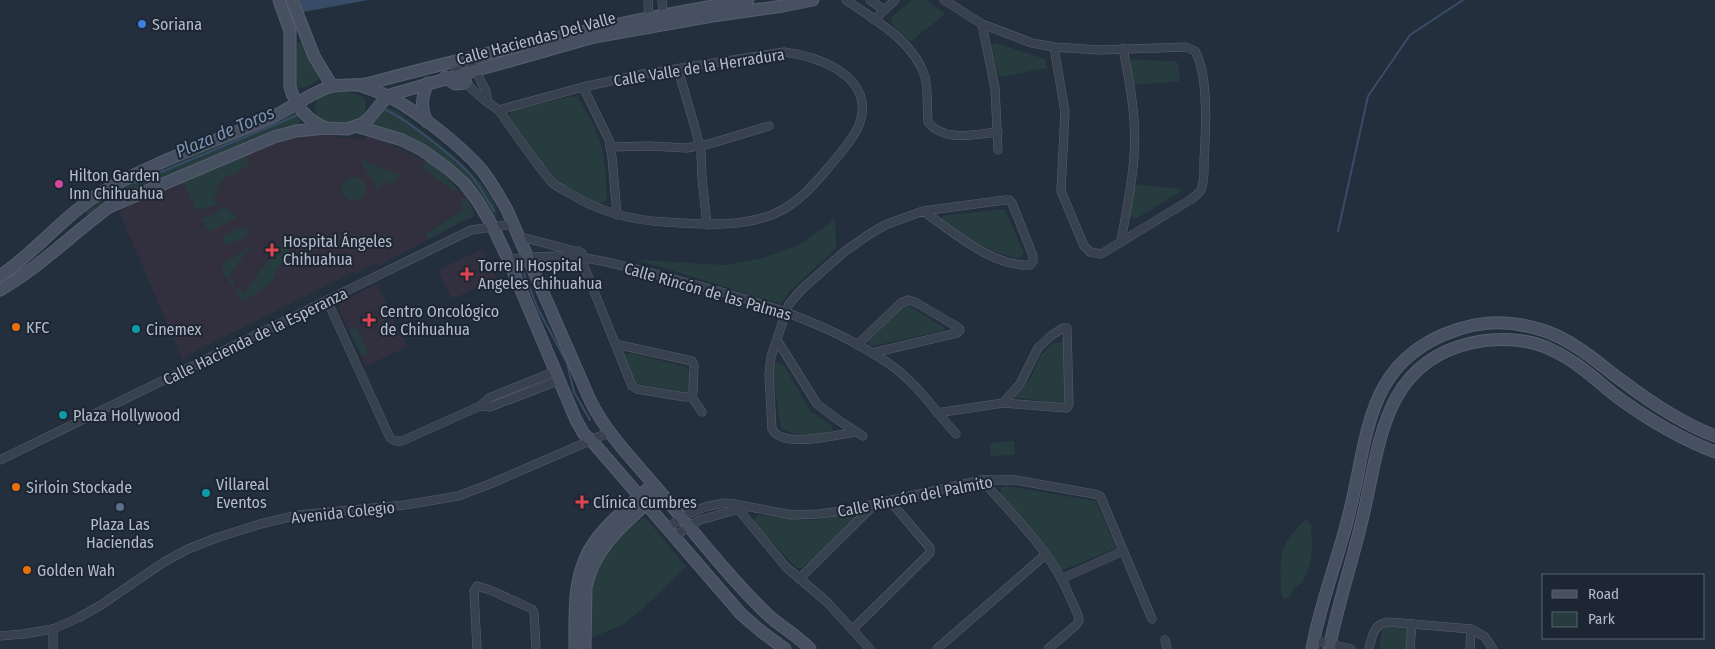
<svg xmlns="http://www.w3.org/2000/svg" width="1715" height="649" viewBox="0 0 1715 649" font-family="'Fira Sans Condensed',sans-serif">
  <rect width="100%" height="100%" fill="#242f3e"/>
  <g fill="#32303f">
    <polygon points="334,133 335,137 364,140 366,136 387,142 426,161 448,178 466,198 473,208 474,216 468,220 465,220 378,266 376,263 357,273 354,272 188,355 184,362 120,214 122,209 164,189 172,189 184,181 273,144 310,135"/>
    <polygon points="482,249 496,279 452,299 438,270"/>
    <polygon points="377,284 407,347 366,366 339,309 340,302"/>
  </g>
  <g fill="#263c3f">
    <polygon points="912,0 926,0 945,14 910,42 891,23 892,17"/>
    <path d="M298 42 305 44 319 73V79C312 85 306 89 297 87L293 82C294 73 295 47 298 42Z"/>
    <polygon points="996,43 1045,59 1047,68 999,77 991,46"/>
    <polygon points="1132,60 1174,61 1178,63 1180,81 1132,85 1130,63"/>
    <path d="M341 91 363 96C382 133 297 134 318 98Z"/>
    <path d="M574 96 578 97C585 110 594 124 599 138 606 158 606 180 607 200L596 205C556 187 532 154 508 118L510 113 514 110Z"/>
    <path d="M383 108C384 108 389 108 390 108 400 111 410 122 419 128 439 144 498 188 497 215L494 218H490L466 183 373 127 372 122Z"/>
    <polygon points="294,110 300,115 301,121 297,125 270,132 118,197 89,215 86,214 86,211 137,180 245,134"/>
    <polygon points="244,156 250,165 242,168 233,176 227,175 215,190 218,193 213,200 218,203 216,205 199,210 196,209 183,183 184,181"/>
    <path d="M361 160 399 175 393 185 385 181 377 191C375 175 365 174 361 160Z"/>
    <polygon points="426,161 437,168 457,188 456,191 453,191 424,169 422,171 420,169"/>
    <circle cx="354" cy="189" r="12"/>
    <polygon points="1133,184 1180,189 1180,192 1136,219 1130,217 1128,212"/>
    <polygon points="466,198 474,212 472,218 465,220 431,238 426,236 427,231 433,230 462,210 464,208 460,200"/>
    <polygon points="223,207 238,217 209,232 201,219 219,212"/>
    <path d="M1004 209 1005 210 1024 253 1021 258C991 256 966 236 942 220V216Z"/>
    <polygon points="835,217 836,248 788,293 781,304 638,260 725,265 763,258 799,245 828,225"/>
    <path d="M243 227 248 229 249 234C243 240 231 245 224 244L222 240 223 236Z"/>
    <path d="M281 243 289 249 292 256C275 265 280 270 270 283 264 291 252 296 243 301L223 273 222 269 225 262 251 246 228 277 235 282 233 286 244 293Z"/>
    <polygon points="907,305 945,328 943,331 873,346 869,345 868,341 900,307"/>
    <polygon points="356,327 369,353 362,356 349,330"/>
    <polygon points="1069,341 1064,404 1013,397 1023,388 1032,375 1040,356 1053,343"/>
    <path d="M631 353 686 367C691 373 692 384 689 391L685 392 635 383 623 358 624 354Z"/>
    <path d="M777 363 781 364 785 367 810 411 831 425 833 428 832 431C818 438 794 436 781 428L772 369 774 365Z"/>
    <polygon points="1014,441 1015,455 991,456 990,443"/>
    <polygon points="1007,486 1096,501 1116,548 1058,572 1000,496 1001,487"/>
    <polygon points="850,514 855,517 855,521 802,568 796,568 755,523 755,519 758,515 791,519 814,520"/>
    <path d="M645 517 686 567 641 610 620 626 592 637 587 632C589 595 591 562 620 535 627 528 637 522 645 517Z"/>
    <path d="M1307 520 1312 526 1311 532 1313 544 1310 564 1304 580 1293 590 1290 597 1284 599C1280 594 1281 591 1281 585 1280 563 1279 546 1296 530 1300 525 1301 522 1307 520Z"/>
    <polygon points="1388,624 1405,626 1408,629 1407,649 1379,649 1383,628"/>
  </g>
  <polygon fill="#394c67" points="299,0 368,0 303,12"/>
  <g fill="none" stroke-linecap="round" stroke-linejoin="round">
    <g stroke="#394c67" stroke-width="2">
      <path d="M383 109C403 116 460 161 473 178 481 188 487 200 494 211"/>
      <polyline points="135,183 298,115"/>
      <polyline points="1338,231 1368,96 1410,35 1463,0"/>
      <polyline points="521,266 538,309 567,363 574,392 590,420"/>
    </g>
    <defs>
      <g id="street">
        <polyline points="648,0 649,22"/>
        <polyline points="662,0 664,19"/>
        <path d="M846 0C875 20 914 41 925 77 928 89 927 109 928 122 945 143 975 134 998 132"/>
        <polyline points="870,0 884,10"/>
        <path d="M944 0 982 24 1032 43 1054 47 1099 50 1186 47 1195 51C1209 76 1206 130 1204 159 1204 169 1205 180 1201 190 1199 194 1194 197 1190 200L1101 254 1090 252 1084 246 1061 191 1065 112 1054 47"/>
        <polyline points="874,20 895,0"/>
        <polyline points="982,24 995,88 998,150"/>
        <polyline points="468,57 486,91 488,103"/>
        <path d="M452 61C460 79 471 89 486 101 491 105 497 108 501 113 512 130 524 146 536 162 541 168 546 177 553 183 557 187 564 190 569 193 599 212 630 220 665 222 702 224 739 228 774 214 797 204 812 187 828 168 839 155 852 141 859 125 877 78 820 56 784 52L643 74 583 87 499 110"/>
        <polyline points="678,69 697,135 701,153 702,178 707,225"/>
        <polyline points="583,87 609,140 612,157 617,215"/>
        <polyline points="610,147 649,146 687,148 709,144 769,126"/>
        <polyline points="518,236 582,253"/>
        <path d="M1121 241C1126 213 1132 185 1134 157 1137 121 1130 83 1123 48"/>
        <polyline points="578,251 632,386 637,389 685,397 691,396"/>
        <path d="M508 259C537 256 567 254 596 260 623 265 650 273 677 280 751 299 824 320 888 363 915 381 934 410 956 434"/>
        <polyline points="327,300 390,438 395,441 402,441 480,406"/>
        <polyline points="777,340 817,404 838,420 863,436"/>
        <polyline points="615,344 692,361 694,365 693,392 691,396"/>
        <polyline points="857,345 901,303 908,300 915,302 959,328 960,330 957,333 872,353"/>
        <polyline points="556,371 489,398 480,406 490,407 560,380"/>
        <polyline points="691,396 702,412"/>
        <polyline points="937,413 1003,403 1067,408 1069,404 1067,328 1063,328 1052,335 1038,348 1020,384 1003,403"/>
        <path d="M855 432C837 435 782 449 772 429L769 374 771 357 786 312 789 304 802 289 844 252 868 235 885 225 923 211 1005 200H1009L1012 203 1033 256V261L1030 265C992 267 952 231 923 211"/>
        <polyline points="0,460 471,230 513,224"/>
        <path d="M982 480C1010 512 1042 543 1062 580 1068 592 1073 604 1078 615L1079 621 1076 625 1048 649"/>
        <polyline points="734,504 786,567 827,602 870,649"/>
        <polyline points="667,528 688,514 705,507 724,503 734,504 792,515 818,514 843,511 982,480 1015,480 1094,494 1100,496 1102,500 1152,619"/>
        <polyline points="674,537 689,526 700,520 743,508"/>
        <polyline points="799,579 874,505"/>
        <polyline points="1061,579 1123,551"/>
        <polyline points="53,629 53,649"/>
        <polyline points="853,629 930,553 930,548 890,501"/>
        <polyline points="0,636 23,634 53,629 78,618 101,605 164,562 188,549 216,538 260,524 298,515 405,505 458,496 490,484 610,432"/>
        <polyline points="1165,640 1167,649"/>
        <polyline points="1314,640 1351,649"/>
        <polyline points="477,649 474,591 477,586 490,590 532,609 534,613 536,649"/>
        <polyline points="937,649 1045,555"/>
        <path d="M1369 649C1372 637 1373 624 1388 622L1471 629 1485 637 1493 649"/>
        <polyline points="1410,649 1412,624"/>
        <polyline points="1470,649 1471,629"/>
      </g>
      <g id="secondary">
        <path d="M279 0 290 31V87C295 106 308 121 326 128"/>
        <polyline points="292,0 314,56 332,86"/>
        <polyline points="445,77 455,84 466,83"/>
        <path d="M362 86C371 89 381 93 390 97 418 112 460 145 480 168 491 181 499 196 507 210L590 400C607 435 636 463 661 493 695 533 728 576 766 613 779 626 797 635 810 649"/>
        <path d="M427 122C421 108 421 97 428 83"/>
        <path d="M356 126C374 121 376 102 393 94L594 37 712 16 783 6 813 0"/>
        <path d="M0 276C37 251 65 214 104 191 155 161 217 141 272 117 290 109 312 92 330 87 343 83 357 87 370 83 495 50 620 21 748 0"/>
        <path d="M0 290C40 267 72 234 109 207L274 137 296 131 326 128 347 129 356 126 402 140 422 150 447 168 464 183 477 200 493 227 508 259 576 420 584 434 591 440 741 614 762 632 785 649"/>
        <path d="M575 649C575 612 572 572 595 541 611 519 634 502 653 484"/>
        <path d="M585 649 586 587C594 545 630 519 660 492"/>
        <path d="M1312 649C1320 604 1337 562 1348 518 1369 439 1363 361 1456 330 1485 320 1516 321 1545 331 1574 341 1597 362 1621 380 1650 402 1681 423 1715 436"/>
        <path d="M1329 649C1337 607 1351 566 1361 524 1380 451 1379 364 1471 343 1497 337 1527 338 1552 350 1576 361 1596 380 1616 396 1647 419 1679 438 1715 452"/>
      </g>
    </defs>
    <use href="#street" stroke="#565f6c" stroke-width="9"/>
    <use href="#secondary" stroke="#565f6c" stroke-width="13"/>
    <use href="#street" stroke="#38414e" stroke-width="8"/>
    <use href="#secondary" stroke="#465061" stroke-width="11"/>
  </g>
  <circle fill="#3f7fe0" stroke="#1d2633" stroke-width="2" cx="142" cy="24" r="5"/>
  <circle fill="#d1479c" stroke="#1d2633" stroke-width="2" cx="59" cy="184" r="5"/>
  <g fill="#e0444e" stroke="#1d2633" stroke-width="2">
    <path d="M269.5 242.5h5v5h5v5h-5v5h-5v-5h-5v-5h5z"/>
    <path d="M464.5 266.5h5v5h5v5h-5v5h-5v-5h-5v-5h5z"/>
    <path d="M366.5 312.5h5v5h5v5h-5v5h-5v-5h-5v-5h5z"/>
    <path d="M579.5 494.5h5v5h5v5h-5v5h-5v-5h-5v-5h5z"/>
  </g>
  <g fill="#e8710a" stroke="#1d2633" stroke-width="2">
    <circle cx="16" cy="327" r="5"/>
    <circle cx="16" cy="487" r="5"/>
    <circle cx="27" cy="570" r="5"/>
  </g>
  <g fill="#0f9aa8" stroke="#1d2633" stroke-width="2">
    <circle cx="136" cy="329" r="5"/>
    <circle cx="63" cy="415" r="5"/>
    <circle cx="206" cy="493" r="5"/>
  </g>
  <circle fill="#5c6f8a" stroke="#1d2633" stroke-width="2" cx="120" cy="507" r="5"/>
  <g text-anchor="middle" stroke-width="4" stroke-linejoin="round" paint-order="stroke">
    <g font-size="16" fill="#b4bcc9" stroke="#1d2633" text-anchor="start">
      <text x="152" y="30">Soriana</text>
      <text x="69" y="181">Hilton Garden<tspan x="69" dy="18">Inn Chihuahua</tspan></text>
      <text x="283" y="247">Hospital Ángeles<tspan x="283" dy="18">Chihuahua</tspan></text>
      <text x="478" y="271">Torre II Hospital<tspan x="478" dy="18">Angeles Chihuahua</tspan></text>
      <text x="380" y="317">Centro Oncológico<tspan x="380" dy="18">de Chihuahua</tspan></text>
      <text x="26" y="333">KFC</text>
      <text x="146" y="335">Cinemex</text>
      <text x="73" y="421">Plaza Hollywood</text>
      <text x="216" y="490">Villareal<tspan x="216" dy="18">Eventos</tspan></text>
      <text x="26" y="493">Sirloin Stockade</text>
      <text x="593" y="508">Clínica Cumbres</text>
      <text x="120" y="530" text-anchor="middle">Plaza Las<tspan x="120" dy="18">Haciendas</tspan></text>
      <text x="37" y="576">Golden Wah</text>
    </g>
    <g font-size="16" fill="#b4bcc9" stroke="#1d2633">
      <text transform="translate(536 38) rotate(-15)" y="6">Calle Haciendas Del Valle</text>
      <text transform="translate(699 67) rotate(-9)" y="6">Calle Valle de la Herradura</text>
      <text transform="translate(708 291) rotate(16)" y="6">Calle Rincón de las Palmas</text>
      <text transform="translate(255 336) rotate(-26)" y="6">Calle Hacienda de la Esperanza</text>
      <text transform="translate(915 496) rotate(-11)" y="6">Calle Rincón del Palmito</text>
      <text transform="translate(343 512) rotate(-6)" y="6">Avenida Colegio</text>
    </g>
    <g font-size="18" font-style="italic" fill="#7c92b1" stroke="#1d2633">
      <text transform="translate(225 132) rotate(-23)" y="6">Plaza de Toros</text>
    </g>
  </g>
  <rect x="1542" y="574" width="162" height="65" fill="#1d2633" stroke="#59626f"/>
  <rect x="1552" y="590" width="25" height="8" fill="#465061" stroke="#59626f"/>
  <text x="1588" y="599" font-size="15" fill="#b4bcc9">Road</text>
  <rect x="1552" y="612" width="25" height="15" fill="#263c3f" stroke="#59626f"/>
  <text x="1588" y="624" font-size="15" fill="#b4bcc9">Park</text>
</svg>
